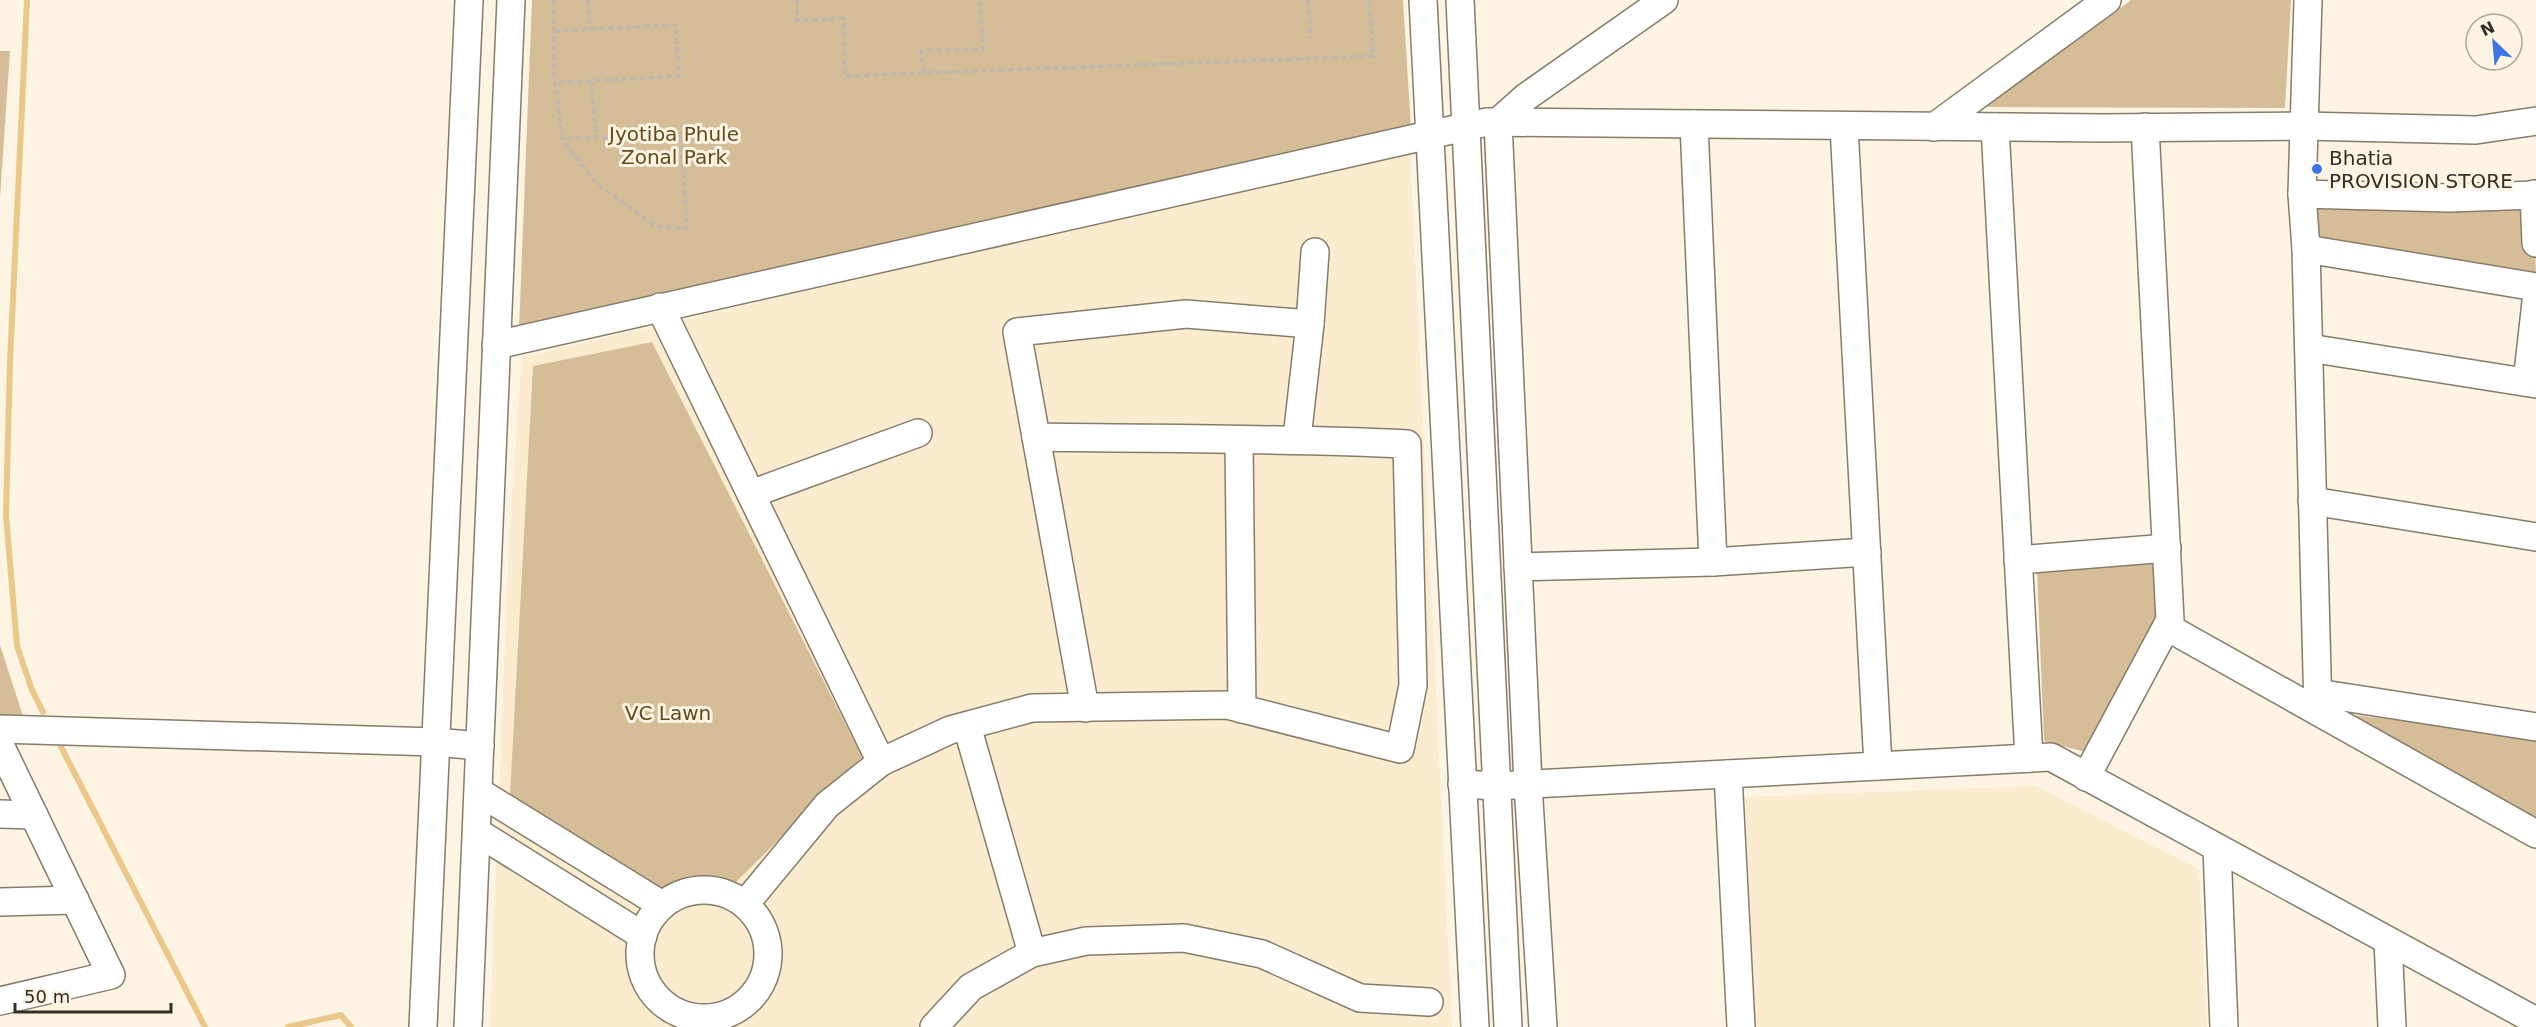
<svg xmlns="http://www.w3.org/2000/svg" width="2536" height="1027" viewBox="0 0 2536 1027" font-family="'DejaVu Sans',sans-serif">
  <rect width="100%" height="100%" fill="#fdf4e4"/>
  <g fill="#fbecd0">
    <polygon points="1410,151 1452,1027 490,1027 509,540 522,357"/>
    <polygon points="2035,786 2199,869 2207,1027 1756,1027 1745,797"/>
  </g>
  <g fill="#d5be97">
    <polygon points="532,0 1403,0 1411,128 519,329"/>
    <polygon points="2131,0 2291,0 2285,108 1986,107"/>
    <polygon points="0,51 10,51 0,198"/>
    <polygon points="2535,201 2536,287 2306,249 2312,202"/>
    <polygon points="652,342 862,757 736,882 691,878 660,889 510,795 533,366"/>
    <polygon points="2154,562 2161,615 2085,752 2044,741 2037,571"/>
    <polygon points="0,645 23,716 0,715"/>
    <polygon points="2318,711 2536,736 2536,834"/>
  </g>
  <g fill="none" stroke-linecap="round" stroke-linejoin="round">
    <g stroke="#eac889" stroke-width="6">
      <polyline points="27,0 10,362 6,515 17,646 32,690 43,712"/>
      <polyline points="58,741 205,1027"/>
      <polyline points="288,1027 341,1015 351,1027"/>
    </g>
    <defs>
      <g id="minor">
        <polyline points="1423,0 1475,1027"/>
        <polyline points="1460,0 1508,1027"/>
        <polyline points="2308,0 2302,194 2306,249 2318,711"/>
        <polyline points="1694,124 1713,562"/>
        <polyline points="1844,126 1878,766"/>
        <polyline points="1934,127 2107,0"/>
        <polyline points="1995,127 2029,758"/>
        <polyline points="2302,194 2449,198 2536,195"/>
        <polyline points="2534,194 2536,243"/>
        <polyline points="2306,249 2536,287"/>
        <polyline points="660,307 881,762"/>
        <polyline points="496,345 1487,122 2103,128 2303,126 2476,130 2536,121"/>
        <polyline points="2309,348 2536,384"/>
        <polyline points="2527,382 2536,302"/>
        <polyline points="1297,438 1310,324 1315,252"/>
        <polyline points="1239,441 1242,709"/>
        <polyline points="751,494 918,433"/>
        <polyline points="2312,501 2536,537"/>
        <polyline points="2018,560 2167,548"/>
        <polyline points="1518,567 1713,562 1867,552"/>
        <polyline points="2167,627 2536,834"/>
        <polyline points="2317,693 2536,727"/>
        <polyline points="1085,708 1017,332 1186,314 1310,324"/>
        <polyline points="967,726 1032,953"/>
        <polyline points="0,729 435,742 480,746"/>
        <polyline points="0,745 111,975 0,1001"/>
        <polyline points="1728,774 1741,1027"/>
        <polyline points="2086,777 2170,620 2145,127"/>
        <polyline points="1462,784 1496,786 2051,757 2536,1021"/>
        <polyline points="479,792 662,905"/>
        <polyline points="0,814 34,815"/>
        <polyline points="477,832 643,936"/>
        <polyline points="2217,848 2224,1027"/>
        <circle cx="704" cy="954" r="64"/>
        <polyline points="0,902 75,900"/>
        <path d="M745 904 827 805 881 762 950 730 1032 708 1227 705 1400 749 1413 685 1407 444C1284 438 1160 439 1036 437"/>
        <polyline points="2388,941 2392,1027"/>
        <polyline points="423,1027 469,0"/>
        <polyline points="468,1027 511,0"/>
        <polyline points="934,1027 971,987 1032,953 1086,941 1184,938 1262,954 1360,998 1429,1002"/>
        <polyline points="1543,1027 1528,784 1498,122 1526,97 1664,0"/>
      </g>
    </defs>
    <use href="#minor" stroke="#867c6a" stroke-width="30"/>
    <g stroke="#c0b9ab" stroke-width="4" stroke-dasharray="6 3" stroke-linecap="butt">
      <polyline points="554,0 554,72 562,139 596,183 655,226 687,229 681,134 562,139"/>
      <polyline points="588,0 590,29"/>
      <polyline points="797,0 797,21 843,18 845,76 1373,56 1369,0"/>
      <polyline points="1308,0 1311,38"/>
      <polyline points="554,31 676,25 679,76 555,83"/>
      <polyline points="924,72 921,51 983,49 980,0"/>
      <polyline points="591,81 596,138"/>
    </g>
    <use href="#minor" stroke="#fff" stroke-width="27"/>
  </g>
  <circle fill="#3c76e5" stroke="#fdf4e4" stroke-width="2" cx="2317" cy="169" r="6"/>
  <g text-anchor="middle" stroke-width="6" stroke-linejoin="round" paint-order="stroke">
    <g font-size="20" fill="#634b1b" stroke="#fdf4e4">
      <text x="674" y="141">Jyotiba Phule<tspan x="674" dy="23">Zonal Park</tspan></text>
      <text x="668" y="720">VC Lawn</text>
    </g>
    <g font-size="20" fill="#322e26" stroke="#fdf4e4" text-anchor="start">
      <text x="2329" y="165">Bhatia<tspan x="2329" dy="23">PROVISION STORE</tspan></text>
    </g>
  </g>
  <g transform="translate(2494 42) rotate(334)"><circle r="28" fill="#fdf4e4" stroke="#aca598" stroke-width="1.5"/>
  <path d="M0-4.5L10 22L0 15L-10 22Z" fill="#3c76e5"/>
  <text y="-9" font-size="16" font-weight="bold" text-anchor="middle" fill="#322e26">N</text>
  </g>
  <path d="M15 1003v9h156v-9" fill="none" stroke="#322e26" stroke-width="3"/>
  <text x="24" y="1003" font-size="18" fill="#322e26" stroke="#fdf4e4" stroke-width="4.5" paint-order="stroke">50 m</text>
</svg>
